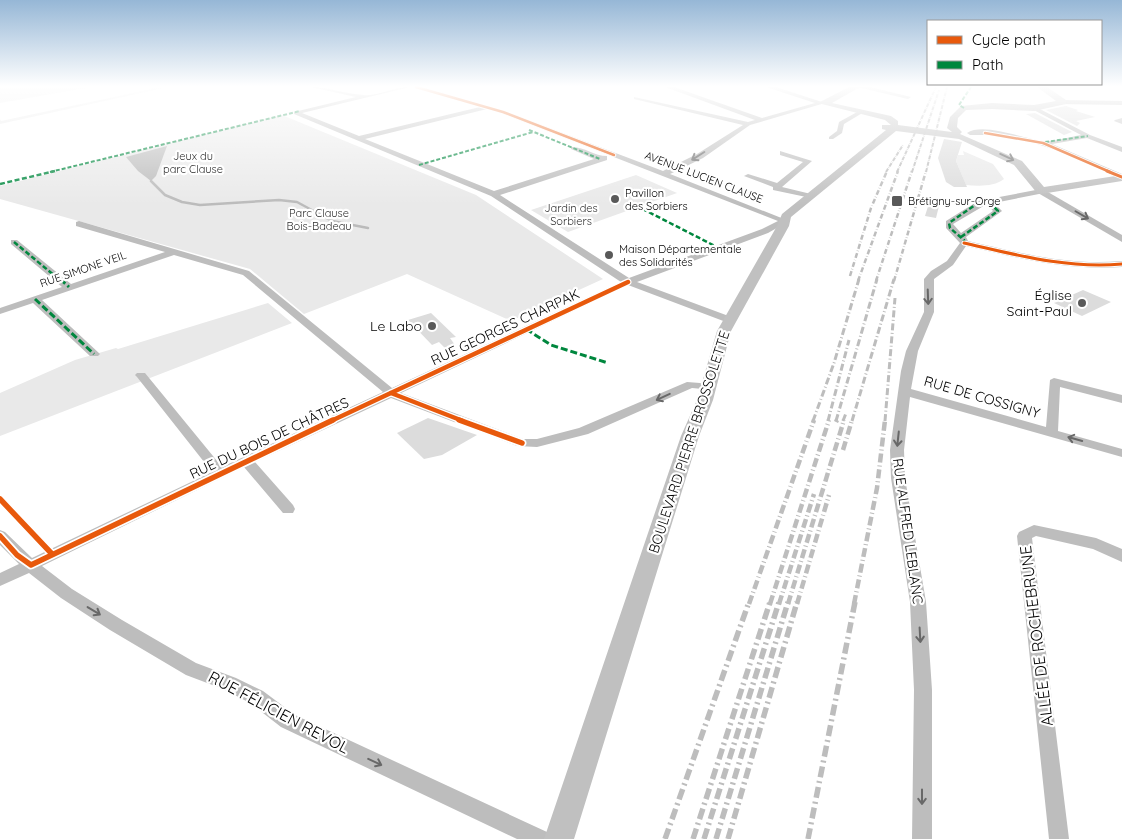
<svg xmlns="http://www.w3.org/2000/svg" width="1122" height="839" viewBox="0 0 1122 839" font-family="Quicksand,sans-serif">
  <rect width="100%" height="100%" fill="#fff"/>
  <g fill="#e9e9e9">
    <polygon points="7,87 91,87 0,103 0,89"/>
    <polygon points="161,87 168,87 0,124 0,119 1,121"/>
    <polygon points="282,115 476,195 603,279 511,321 407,274 304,314 250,269 0,199 0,186"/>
    <path d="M963 151 993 164 1004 179C994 187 978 186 966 185L956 161 958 155H964Z"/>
    <polygon points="636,175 677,193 568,232 531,210"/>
    <polygon points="268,303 292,323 0,436 0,393 75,360 116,348 118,349"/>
  </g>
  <polygon fill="#bbb" points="167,146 156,176 151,181 138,171 126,157"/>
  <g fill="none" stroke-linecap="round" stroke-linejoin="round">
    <polyline stroke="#bbb" stroke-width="2.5" points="151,181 165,195 182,202 200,205 279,200 297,202 332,221 368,228"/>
  </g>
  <g fill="#dcdcdc">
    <polygon points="1066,106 1078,110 1076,111 1095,117 1076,121 1080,123 1077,126 1046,110"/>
    <polygon points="1035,113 1072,132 1064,135 1026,114"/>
    <polygon points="944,139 962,142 956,161 967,187 954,187 946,182 938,158"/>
    <polygon points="930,200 940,202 936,218 925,216"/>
    <polygon points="1083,290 1111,302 1082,316 1054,303"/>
    <polygon points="431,313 456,337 450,338 455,345 445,348 439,342 432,345 408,320"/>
    <polygon points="428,418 477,435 442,455 424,459 397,433"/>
  </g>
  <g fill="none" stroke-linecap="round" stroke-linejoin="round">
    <g fill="#bdbdbd" fill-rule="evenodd">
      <path d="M311 87C329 87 345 94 363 95 374 97 395 87 410 87L302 113 359 136 480 107 413 87H423L505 111 663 171 697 154 743 125 634 99V97L748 122 755 120 665 87H674L762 118 815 103 766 87H776L825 103 750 125 703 158 670 174 789 221 768 233 637 282 734 318V322H726L628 285 401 393 523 439H537L579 428 687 382 713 384 715 387 713 390 692 388 588 434 537 447 517 446 391 398 255 462 293 505 295 509 293 513H283L244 467 42 566 72 589 122 620 196 663 236 678 263 691 295 715 547 832 550 839H517L281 727 250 703 223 689 186 675 110 630 61 598 29 573 0 586V573L19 564 0 545V530L5 532 32 558 212 472 137 377 135 375 137 373H145L222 467 383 392 243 275 174 255 42 300 100 354 98 356H90L33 303 0 314V308L62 287 11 244V240H17L71 284 165 252 76 226V222L79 221 249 271 392 388 621 282 491 196 294 114V112L356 97ZM487 109 501 113 778 221 762 229 629 278 500 195 607 160V156C594 156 583 146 571 147V149L594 159 494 191 365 139Z"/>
      <polygon points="857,87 870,87 911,97 908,99"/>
      <path d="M1034 106 1090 135 1122 147V152L1087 138 1052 144 1122 174V179L1065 153 1028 141 990 135H970L967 133C983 122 1024 139 1043 141 1054 142 1069 137 1081 135L1032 109Z"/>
      <polygon points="859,111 864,112 844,124 842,133 833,139 829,139 829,137 837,131 839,122"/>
      <polygon points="1122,118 1122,124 1114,121 1115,120"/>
      <polygon points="780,151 812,161 782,187 811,194 811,198 773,190 773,187 744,176 748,174 777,183 803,162 780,155"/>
      <path d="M1041 189H1044V193L994 203 1002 211 966 237 968 241C1020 253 1069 266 1122 261V267C1068 271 1018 258 966 246L953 265 934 279V312L918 351 911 389 1046 427 1050 380 1054 378 1122 395V403L1060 387 1058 431 1122 449V457L910 397 904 450 905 478 926 602 932 690V839H912L914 690 910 602 891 478 890 450 901 371 906 351 924 312V279L931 271 947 261 960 243 946 228V221L978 201ZM987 204 993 211 961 233 953 224Z"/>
      <polygon points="1034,525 1096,538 1122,549 1122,562 1093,549 1036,536 1032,538 1069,839 1049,839 1017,536 1019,532"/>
    </g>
    <g fill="#bdbdbd" fill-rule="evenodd">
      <polygon points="1063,100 1122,101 1122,105 1060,104 1060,100"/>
      <polygon points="1041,188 1122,235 1122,242 1038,193 1036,191"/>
    </g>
    <polygon fill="#c0c0c0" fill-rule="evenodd" points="849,87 860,87 832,103 891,116 898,121 898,125 952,132 947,128 950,117 961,106 992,103 1034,105 1056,101 1037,87 1047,87 1066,100 1066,104 1034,111 992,109 966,110 958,118 957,127 962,132 960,134 1022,161 1044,187 1122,175 1122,181 1041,194 1037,193 1014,165 959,139 896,131 791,217 789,226 731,331 713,400 699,436 574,839 544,839 681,436 697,400 717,331 777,226 782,214 886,130 882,129 882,125 891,125 885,120 818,103"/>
    <g stroke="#bdbdbd" stroke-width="2" stroke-dasharray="4 1 0.5 1" stroke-linecap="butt">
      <polyline points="886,172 903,145"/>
      <polyline points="897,172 936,87"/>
      <polyline points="912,172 939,90"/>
      <polyline points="926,172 947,87"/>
    </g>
    <g stroke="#bdbdbd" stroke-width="2.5" stroke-dasharray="5 2 0.5 2" stroke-linecap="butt">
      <polyline points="850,276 871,208 887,171"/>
      <polyline points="858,281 898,171"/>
      <polyline points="876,281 912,171"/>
      <polyline points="894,281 926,171"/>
    </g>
    <g stroke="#bdbdbd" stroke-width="3" stroke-dasharray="7 2.5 1 2.5" stroke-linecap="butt">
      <polyline points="813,421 834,363 859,279"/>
      <polyline points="828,421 849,340"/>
      <polyline points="836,421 877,279"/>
      <polyline points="843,421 846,413"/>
      <polyline points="852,421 894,279"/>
      <polyline points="885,421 895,298"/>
    </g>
    <g stroke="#bdbdbd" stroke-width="4.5" stroke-dasharray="9 3 1 3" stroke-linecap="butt">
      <polyline points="836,422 837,420"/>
      <polyline points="843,450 852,420"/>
      <polyline points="749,604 814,420"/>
      <polyline points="770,604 829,420"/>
      <polyline points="779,604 814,494"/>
      <polyline points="788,604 844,420"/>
      <polyline points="797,604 829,495"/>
      <polyline points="854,604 877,488 885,420"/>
    </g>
    <g stroke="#bdbdbd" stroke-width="5.5" stroke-dasharray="11 4 2 4" stroke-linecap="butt">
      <polyline points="665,839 749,602"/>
      <polyline points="693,839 770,602"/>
      <polyline points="704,839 779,602"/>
      <polyline points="716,839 788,602"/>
      <polyline points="728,839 797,602"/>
      <polyline points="808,839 855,602"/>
    </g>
    <g stroke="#00873e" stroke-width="2" stroke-dasharray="4 2" stroke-linecap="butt">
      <polyline points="964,108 959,105 971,87"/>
      <polyline points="529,130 600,159"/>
      <polyline points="1045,142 1088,136"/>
      <polyline points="419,165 533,132"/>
      <polyline points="50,172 300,111"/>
    </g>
    <g stroke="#00873e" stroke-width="2.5" stroke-dasharray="5 2.5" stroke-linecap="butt">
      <polyline points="0,184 55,171"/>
      <polyline points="629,202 715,246"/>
      <polyline points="961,237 998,211 988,201 975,205 949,223 950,228 964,240 964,243"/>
      <polyline points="14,242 61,281"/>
    </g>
    <g stroke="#00873e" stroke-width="3" stroke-dasharray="7 3" stroke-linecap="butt">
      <polyline points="60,279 69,287"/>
      <polyline points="35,299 94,354"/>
      <polyline points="526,329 551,345 608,363"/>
    </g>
    <defs>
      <g id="cycleway-far3">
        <polyline points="416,87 503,112 614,155"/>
        <polyline points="985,133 1043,143 1110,172"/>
      </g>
      <g id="cycleway-far2">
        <polyline points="1107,171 1122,177"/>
        <path d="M964 243C1017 255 1067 269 1122 264"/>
      </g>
      <g id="cycleway-far1">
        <polyline points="391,393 463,421"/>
        <polyline points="331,421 628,282"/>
      </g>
      <g id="cycleway">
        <polyline points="459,420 522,443"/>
        <polyline points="0,499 52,554"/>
        <polyline points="0,536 17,555 31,565 333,420"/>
      </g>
    </defs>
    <use href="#cycleway-far3" stroke="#fff" stroke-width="4.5"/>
    <use href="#cycleway-far2" stroke="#fff" stroke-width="5"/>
    <use href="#cycleway-far1" stroke="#fff" stroke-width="7"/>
    <use href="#cycleway" stroke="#fff" stroke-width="9"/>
    <use href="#cycleway-far3" stroke="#e8590c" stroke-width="2.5"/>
    <use href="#cycleway-far2" stroke="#e8590c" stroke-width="3"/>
    <use href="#cycleway-far1" stroke="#e8590c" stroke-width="4.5"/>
    <use href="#cycleway" stroke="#e8590c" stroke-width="5.5"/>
  </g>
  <defs><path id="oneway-shaft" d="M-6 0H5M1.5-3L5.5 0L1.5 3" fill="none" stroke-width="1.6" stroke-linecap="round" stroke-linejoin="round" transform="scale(1.25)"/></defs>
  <g stroke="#686868">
    <use href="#oneway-shaft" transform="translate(698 156) rotate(148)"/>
    <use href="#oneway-shaft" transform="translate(1082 215) rotate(30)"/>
    <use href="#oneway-shaft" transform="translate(928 297) rotate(88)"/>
    <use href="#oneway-shaft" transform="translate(663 397) rotate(155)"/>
    <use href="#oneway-shaft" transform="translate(898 439) rotate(96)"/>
    <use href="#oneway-shaft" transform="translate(1075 439) rotate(-164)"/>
    <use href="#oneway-shaft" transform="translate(94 611) rotate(31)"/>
    <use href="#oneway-shaft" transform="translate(920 635) rotate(87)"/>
    <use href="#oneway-shaft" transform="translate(375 762) rotate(25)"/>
    <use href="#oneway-shaft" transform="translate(922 797) rotate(90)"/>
  </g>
  <use stroke="#737373" href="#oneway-shaft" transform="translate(1007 157) rotate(25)"/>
  <linearGradient id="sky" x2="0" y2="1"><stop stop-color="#96b7d6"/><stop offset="0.42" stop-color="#fff"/><stop offset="1" stop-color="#fff" stop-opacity="0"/></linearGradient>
  <rect width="1122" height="205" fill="url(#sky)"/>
  <g fill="#595959" stroke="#fff" stroke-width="2">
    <circle cx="615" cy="199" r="5"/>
    <rect x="891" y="195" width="12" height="12" rx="2.5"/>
    <circle cx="609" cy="255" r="5"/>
    <circle cx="1082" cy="303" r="5"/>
    <circle cx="432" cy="326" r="5"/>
  </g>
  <g text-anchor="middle" stroke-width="4.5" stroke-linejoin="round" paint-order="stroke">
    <g font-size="11" fill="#2e2e2e" stroke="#fff">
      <text x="193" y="160">Jeux du<tspan x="193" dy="13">parc Clause</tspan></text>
      <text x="571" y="212">Jardin des<tspan x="571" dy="13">Sorbiers</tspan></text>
      <text x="319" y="217">Parc Clause<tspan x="319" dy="13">Bois-Badeau</tspan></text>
    </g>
    <g font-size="11" fill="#000" stroke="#fff">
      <text transform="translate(704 177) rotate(21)" y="4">AVENUE LUCIEN CLAUSE</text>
      <text transform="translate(83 269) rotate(-19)" y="4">RUE SIMONE VEIL</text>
    </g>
    <g font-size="11" fill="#000" stroke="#fff" text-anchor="start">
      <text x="625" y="197">Pavillon<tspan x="625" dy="13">des Sorbiers</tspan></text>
      <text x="908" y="205">Brétigny-sur-Orge</text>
      <text x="619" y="253">Maison Départementale<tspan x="619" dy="13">des Solidarités</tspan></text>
    </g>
    <g font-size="14" fill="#000" stroke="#fff" text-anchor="end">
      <text x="1072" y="300">Église<tspan x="1072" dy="16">Saint-Paul</tspan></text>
      <text x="422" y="331">Le Labo</text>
    </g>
    <g font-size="14" fill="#000" stroke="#fff">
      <text transform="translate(505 327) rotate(-25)" y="5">RUE GEORGES CHARPAK</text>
      <text transform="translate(982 397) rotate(16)" y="5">RUE DE COSSIGNY</text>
      <text transform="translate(269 438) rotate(-25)" y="5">RUE DU BOIS DE CHÂTRES</text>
      <text transform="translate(689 442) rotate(-72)" y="5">BOULEVARD PIERRE BROSSOLETTE</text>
      <text transform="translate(908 531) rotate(82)" y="5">RUE ALFRED LEBLANC</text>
    </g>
    <g font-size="16" fill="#000" stroke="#fff">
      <text transform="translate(1036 636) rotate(-97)" y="6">ALLÉE DE ROCHEBRUNE</text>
      <text transform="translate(279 712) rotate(28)" y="6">RUE FÉLICIEN REVOL</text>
    </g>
  </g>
  <rect x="927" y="20" width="175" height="65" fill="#ffffff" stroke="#999999"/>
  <rect x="937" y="36" width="25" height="8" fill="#e8590c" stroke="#999999"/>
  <text x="972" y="45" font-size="15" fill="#000000">Cycle path</text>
  <rect x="937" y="61" width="25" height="8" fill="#00873e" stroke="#999999"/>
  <text x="972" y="70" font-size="15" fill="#000000">Path</text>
</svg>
